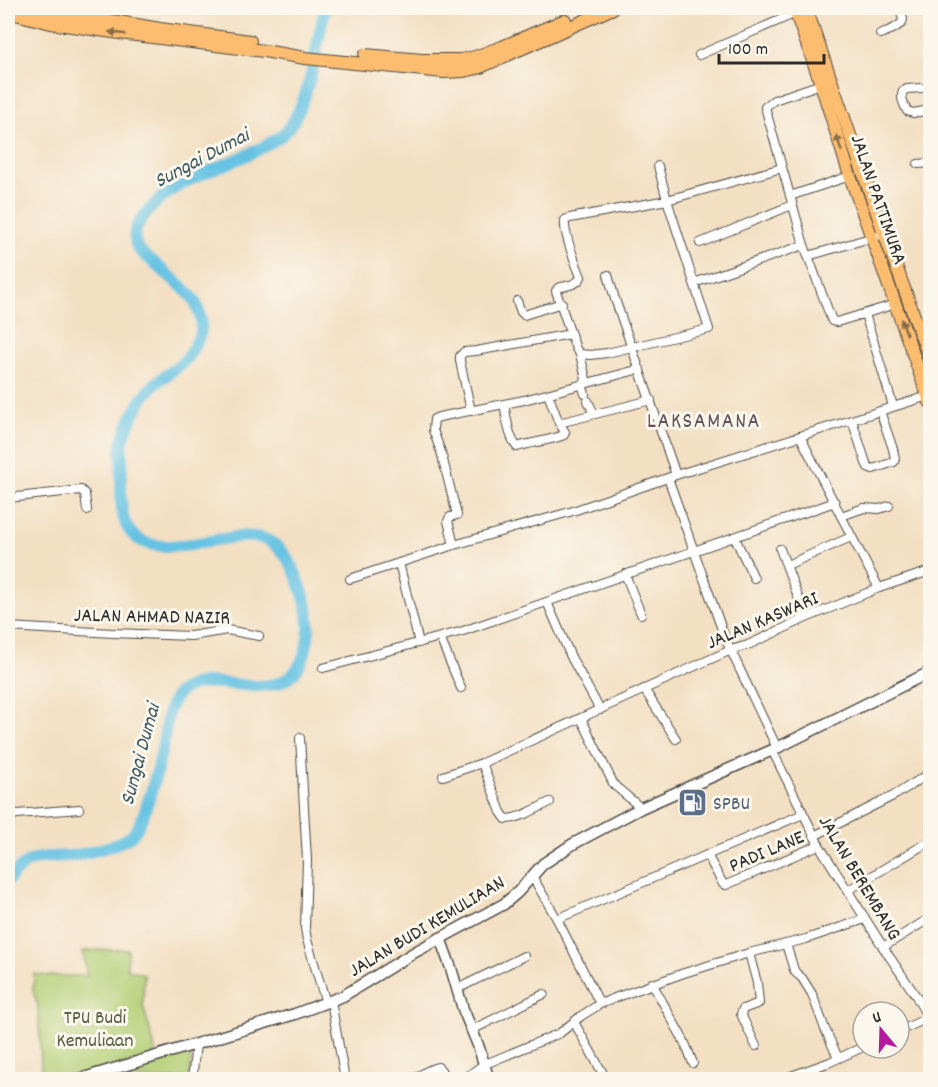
<svg xmlns="http://www.w3.org/2000/svg" width="938" height="1087" viewBox="0 0 938 1087" font-family="Dekko,sans-serif">
  <rect width="100%" height="100%" fill="#fbf7ec"/>
  <filter id="ink" filterUnits="userSpaceOnUse"><feTurbulence type="fractalNoise" baseFrequency=".0167" numOctaves="2"/><feDisplacementMap in="SourceGraphic" scale="12" xChannelSelector="R" yChannelSelector="G"/><feConvolveMatrix kernelMatrix="1 2 1 2 8 2 1 2 1" color-interpolation-filters="sRGB"/></filter>
  <filter id="wash" filterUnits="userSpaceOnUse"><feTurbulence type="fractalNoise" baseFrequency=".008" numOctaves="4" result="noise"/><feDisplacementMap in="SourceGraphic" scale="24" xChannelSelector="R" yChannelSelector="G"/><feGaussianBlur stdDeviation="1.35" result="paint"/><feColorMatrix in="noise" values="0 0 0 0 0 0 0 0 0 0 0 0 0 0 0 0 0 1.4 0 .05"/><feComposite in="paint" operator="in"/></filter>
  <g filter="url(#wash)">
    <rect width="100%" height="100%" fill="#f3dfc2"/>
    <polygon fill="#b3ce74" stroke="#6f7c50" stroke-width="1.5" points="128,949 127,969 144,974 143,1005 154,1045 155,1056 192,1045 190,1079 42,1079 38,1006 33,991 34,974 47,976 87,976 83,951"/>
    <g fill="none" stroke-linecap="round" stroke-linejoin="round">
      <path stroke="#65c2e3" stroke-width="12" d="M8 881C13 874 20 867 28 862 40 856 55 857 69 856 83 855 124 844 133 834 145 821 158 768 162 749 166 732 166 703 180 692 208 670 249 695 281 682 302 673 307 651 309 630 310 611 304 595 297 577 290 560 280 543 261 538 221 528 131 577 122 510 120 495 121 478 122 462 122 456 121 448 123 441 126 427 141 397 152 387 161 377 175 371 184 361 189 357 192 349 195 344 198 339 200 336 201 331 202 321 199 307 193 298 183 286 164 272 152 261 147 257 140 252 137 247 136 244 134 236 135 233 136 224 144 216 149 210 178 176 226 168 263 147 273 141 284 136 290 126 311 97 317 43 325 8"/>
    </g>
  </g>
  <g filter="url(#ink)">
    <g fill="none" stroke-linecap="round" stroke-linejoin="round">
      <defs>
        <g id="minor">
          <polyline points="880,34 893,29 902,23 903,19 899,8"/>
          <polyline points="699,55 796,13"/>
          <polyline points="821,84 774,100 765,107 804,245 832,321 837,322 896,304"/>
          <path d="M922 88 907 89 903 91C900 97 904 105 907 111L913 113 930 110"/>
          <polyline points="918,164 930,163"/>
          <path d="M658 166 667 200 709 329 607 353 590 355 580 354 576 349 556 291 558 288C566 285 577 286 581 277 576 264 563 233 565 220L570 218 667 200 782 168"/>
          <polyline points="790,196 850,176"/>
          <polyline points="700,243 792,205"/>
          <polyline points="808,256 877,236"/>
          <polyline points="608,275 615,299 676,475"/>
          <polyline points="694,283 804,245"/>
          <polyline points="517,301 521,312 524,315 562,303"/>
          <polyline points="865,314 893,406"/>
          <polyline points="580,354 587,383"/>
          <polyline points="582,384 585,394"/>
          <polyline points="588,401 594,414"/>
          <path d="M504 404C507 418 508 436 517 447 532 442 549 441 564 435L565 432 559 423 548 394"/>
          <polyline points="471,411 460,361 460,356 464,352 476,351 571,334"/>
          <polyline points="852,420 866,463 868,467 873,469 894,462 895,459 893,449 880,411"/>
          <polyline points="559,423 651,400"/>
          <path d="M800 436C826 487 852 538 879 588"/>
          <polyline points="668,478 725,638 777,748"/>
          <polyline points="8,498 81,490 85,494 87,510"/>
          <polyline points="841,516 864,508 879,509 889,506"/>
          <polyline points="735,538 754,578"/>
          <polyline points="454,545 448,521 450,517 457,515 441,452 433,430 434,419 439,417 524,400 640,369"/>
          <polyline points="780,549 806,618"/>
          <polyline points="399,563 419,643"/>
          <polyline points="787,565 851,537"/>
          <polyline points="625,574 641,614"/>
          <polyline points="350,579 454,545 573,511 676,475 928,396"/>
          <polyline points="547,602 571,657 600,710"/>
          <polyline points="8,627 113,633 191,636 227,630 259,636"/>
          <polyline points="440,638 461,688"/>
          <polyline points="323,668 463,631 835,502"/>
          <polyline points="644,689 676,739"/>
          <polyline points="581,718 614,785 641,808"/>
          <polyline points="300,738 307,860 305,928 307,940 326,1003"/>
          <polyline points="772,750 819,845 883,947 916,996 930,1022"/>
          <path d="M482 763 501 812 506 819C520 819 537 808 550 802"/>
          <polyline points="443,776 482,763 693,667 731,650 748,645 806,618 879,588 930,571"/>
          <polyline points="8,817 17,814 79,809"/>
          <polyline points="814,836 895,795 930,773"/>
          <polyline points="707,855 723,884 726,885 819,845"/>
          <polyline points="532,876 557,919 600,1004"/>
          <polyline points="847,891 930,841"/>
          <polyline points="557,919 803,814"/>
          <polyline points="786,944 794,970 796,973 802,978 812,994 825,1029 838,1058"/>
          <polyline points="883,947 930,918"/>
          <polyline points="749,953 757,983 759,1003 743,1009 741,1014 756,1046"/>
          <polyline points="652,983 684,1041 693,1063"/>
          <polyline points="457,989 524,956"/>
          <polyline points="331,1001 345,1080"/>
          <polyline points="574,1022 606,1079"/>
          <polyline points="472,1030 544,994"/>
          <polyline points="899,1031 930,1017"/>
          <polyline points="192,1080 196,1044"/>
          <path d="M411 1080C420 1076 428 1069 438 1067L441 1070 446 1080"/>
          <polyline points="462,1080 483,1065 560,1033 581,1016 600,1004 620,996 684,973 749,953 806,939 865,919"/>
          <polyline points="780,1080 830,1062 863,1047"/>
        </g>
        <g id="tertiary">
          <polyline points="440,938 451,968 463,1009 478,1045 489,1080"/>
          <polyline points="77,1080 295,1014 343,996 415,952 504,904 518,892 543,864 573,844 641,808 777,748 930,672"/>
        </g>
        <g id="primary">
          <polyline points="21,8 47,12 119,22 160,29 250,41"/>
          <polyline points="794,8 818,75 850,176 930,402"/>
          <polyline points="806,8 884,233 930,360"/>
          <polyline points="8,12 51,23 120,33 264,51 305,58 444,72 464,71 478,68 613,8"/>
          <polyline points="365,55 422,60 460,60 475,57 502,47 565,20"/>
        </g>
      </defs>
      <use href="#minor" stroke="#494642" stroke-width="10"/>
      <use href="#tertiary" stroke="#494642" stroke-width="13"/>
      <use href="#primary" stroke="#494642" stroke-width="14"/>
      <use href="#minor" stroke="#fff" stroke-width="8"/>
      <use href="#tertiary" stroke="#fff" stroke-width="10"/>
      <use href="#primary" stroke="#fcbd6f" stroke-width="12"/>
    </g>
    <defs><path id="oneway-solid" d="M-6-.8H1V-3.2L6.5 0L1 3.2V.8H-6Z" transform="scale(1.5)"/></defs>
    <g fill="#896d4a">
      <use href="#oneway-solid" transform="translate(117 33) rotate(-172)"/>
      <use href="#oneway-solid" transform="translate(839 143) rotate(-107)"/>
      <use href="#oneway-solid" transform="translate(904 327) rotate(-110)"/>
    </g>
  </g>
  <defs>
    <symbol id="fuel-square" viewBox="-11 -11 22 22"><rect x="-9" y="-9" width="18" height="18" rx="4" fill="#5c6f8a" stroke="#fbf7ec"/><path d="M-5.5-6h7V0h2V4h1.3V-2.5L3-4.5l.8-.8L6-3V5H2.5V1h-1V6h-7ZM-4.2-4.7v3.2H.2V-4.7Z" fill="#fff"/></symbol>
  </defs>
  <g fill-rule="evenodd">
    <use href="#fuel-square" x="676" y="786" width="33" height="33"/>
  </g>
  <g text-anchor="middle" stroke-width="6" stroke-linejoin="round" paint-order="stroke">
    <g font-size="20" fill="#2b2b2b" stroke="#fbf7ec">
      <text transform="translate(880 199) rotate(71)" y="7">JALAN PATTIMURA</text>
      <text transform="translate(152 615) rotate(1)" y="7">JALAN AHMAD NAZIR</text>
      <text transform="translate(762 619) rotate(-23)" y="7">JALAN KASWARI</text>
      <text transform="translate(766 850) rotate(-23)" y="7">PADI LANE</text>
      <text transform="translate(861 877) rotate(59)" y="7">JALAN BEREMBANG</text>
      <text transform="translate(426 925) rotate(-31)" y="7">JALAN BUDI KEMULIAAN</text>
    </g>
    <g font-size="20" fill="#4e5e75" stroke="#fbf7ec" text-anchor="start">
      <text x="713" y="809">SPBU</text>
    </g>
    <g font-size="20" fill="#545c41" stroke="#fbf7ec">
      <text x="95" y="1023">TPU Budi<tspan x="95" dy="23">Kemuliaan</tspan></text>
    </g>
    <g font-size="21" font-style="italic" fill="#3c5862" stroke="#fbf7ec">
      <text transform="translate(201 157) rotate(-28)" y="7">Sungai Dumai</text>
      <text transform="translate(139 754) rotate(-75)" y="7">Sungai Dumai</text>
    </g>
    <g font-size="22" letter-spacing="1.5" fill="#62535d" stroke="#fbf7ec">
      <text x="704" y="427">LAKSAMANA</text>
    </g>
  </g>
  <rect width="938" height="1087" fill="none" stroke="#fbf7ec" stroke-width="30"/>
  <g transform="translate(881 1030) rotate(341)"><circle r="28" fill="#fbf7ec" stroke="#a8a59f" stroke-width="1.5"/>
  <path d="M0-4.5L10 22L0 15L-10 22Z" fill="#b5179e"/>
  <text y="-9" font-size="16" font-weight="bold" text-anchor="middle" fill="#2b2b2b">U</text>
  </g>
  <path d="M719 54v9h105v-9" fill="none" stroke="#2b2b2b" stroke-width="3"/>
  <text x="728" y="54" font-size="18" fill="#2b2b2b" stroke="#fbf7ec" stroke-width="4.5" paint-order="stroke">100 m</text>
</svg>
